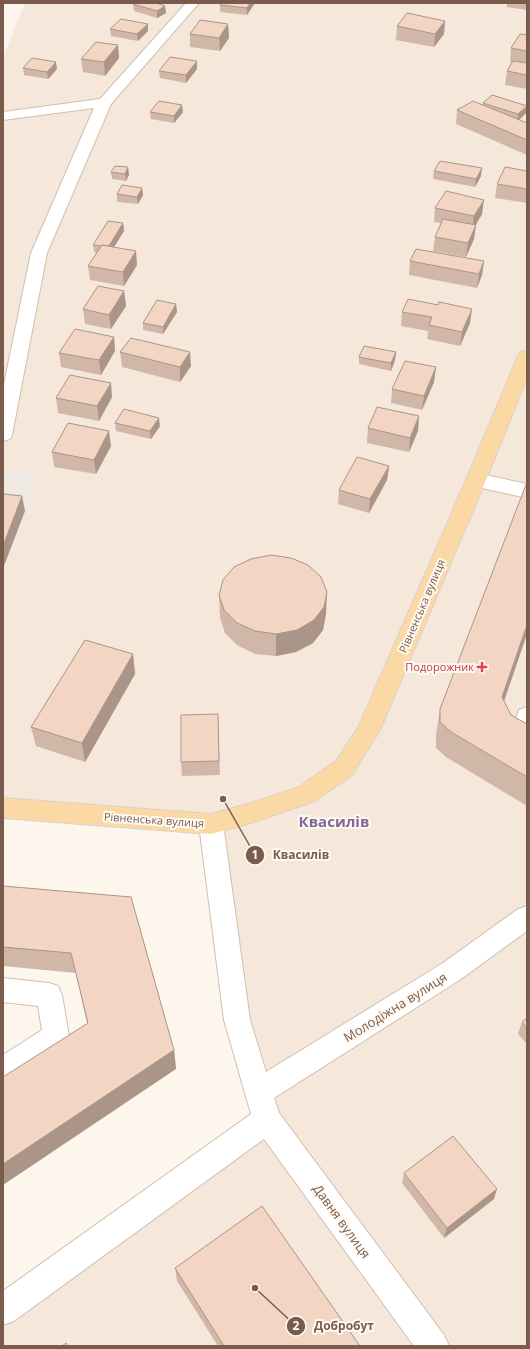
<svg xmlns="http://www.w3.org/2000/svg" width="530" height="1349" viewBox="0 0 530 1349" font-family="'Open Sans',sans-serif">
  <rect width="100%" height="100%" fill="#fdf6ec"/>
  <polygon fill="#f5e8da" points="25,3 527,3 527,1346 3,1346 3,1310 267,1120 211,824 3,808 3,57"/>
  <polygon fill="#efe9e4" points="3,468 40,475 3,572"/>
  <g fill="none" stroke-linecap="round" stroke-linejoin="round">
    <defs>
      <g id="minor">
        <polygon points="186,3 199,3 111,104 47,253 12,435 10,439 3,441 3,389 31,253 94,108 3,120 3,112 100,99"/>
        <polygon points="476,473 527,484 527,498 469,485 466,480 469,475"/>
        <polygon points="527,707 527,744 514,738 511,732 519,710"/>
        <polygon points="211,814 219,817 223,824 250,1020 266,1072 443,963 518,909 527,906 527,931 461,979 274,1098 279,1113 444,1335 449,1346 414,1346 264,1139 14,1321 3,1325 3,1291 251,1114 224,1020 199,824 203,817"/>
        <polygon points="3,978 49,983 58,986 62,995 69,1036 66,1045 13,1079 3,1083 3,1055 42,1030 38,1006 3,1002"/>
      </g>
      <polygon id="major" points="527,351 527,378 486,480 380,730 352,775 315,801 251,823 211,834 3,818 3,798 211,814 251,803 299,787 336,761 359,726 466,480 518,356 521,352"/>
    </defs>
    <use href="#minor" stroke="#d1beb0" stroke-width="2"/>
    <use href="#major" stroke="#dad1cd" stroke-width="2"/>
    <use href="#minor" fill="#fff" fill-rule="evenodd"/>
    <use href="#major" fill="#fbd9a5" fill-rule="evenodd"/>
  </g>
  <g fill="#d1b7a8">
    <polygon points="221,3 255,3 247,15 220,12 220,5"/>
    <polygon points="507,3 527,3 527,10 507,7"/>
    <polygon points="133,4 165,6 166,13 157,18 134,11"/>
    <polygon points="445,21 444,34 434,47 396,40 397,26"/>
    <polygon points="148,24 148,31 138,41 111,36 110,29"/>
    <polygon points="228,24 229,38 220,51 190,47 190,34"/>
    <polygon points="527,35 527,89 505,85 507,71 512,62 510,62 511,48"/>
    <polygon points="118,45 119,58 105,76 83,72 81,59"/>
    <polygon points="23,68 57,69 48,79 24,75"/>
    <polygon points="197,69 186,83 160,78 159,71"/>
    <polygon points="483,103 526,113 519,120 527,123 527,155 456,124 457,110 483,105"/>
    <polygon points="150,112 183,112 174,123 151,119"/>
    <polygon points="128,167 129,175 126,181 112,179 111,172"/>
    <polygon points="434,171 481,176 475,187 433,179"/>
    <polygon points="527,171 527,203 495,198 497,184"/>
    <polygon points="142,188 143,195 138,204 117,202 117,194"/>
    <polygon points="435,208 482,214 476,225 474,239 466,257 433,251 435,237 441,223 434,222"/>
    <polygon points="123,223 124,231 114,247 137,265 124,286 90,280 88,266 97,253 94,252 93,245"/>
    <polygon points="410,261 484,261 482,275 477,288 409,275"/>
    <polygon points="124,291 126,306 111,329 85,324 83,309"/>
    <polygon points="176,304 177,312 163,334 143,330 143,323"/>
    <polygon points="402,312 470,323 460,346 427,339 428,331 401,326"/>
    <polygon points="114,337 115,351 101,375 61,367 59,353"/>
    <polygon points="120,352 191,366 180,382 122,367"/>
    <polygon points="396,352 395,360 391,371 359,364 359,357"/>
    <polygon points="436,367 434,382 422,410 391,403 392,389"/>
    <polygon points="112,397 99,421 58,413 56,398"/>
    <polygon points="419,416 418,431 409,452 367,443 368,428"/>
    <polygon points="115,423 160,426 151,439 116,431"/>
    <polygon points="111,446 96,474 54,467 52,452"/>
    <polygon points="389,466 387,480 369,513 338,504 339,490"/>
    <polygon points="219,595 326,614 323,630 313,643 296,652 276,656 255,654 237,645 225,633 220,618"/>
    <polygon points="133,654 135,674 85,762 36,746 31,727"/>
    <polygon points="504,701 511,715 527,724 527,806 446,757 436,748 436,735 440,709"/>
    <polygon points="218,714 220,775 182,776 181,762"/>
    <polygon points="3,886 174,1050 176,1069 87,1023 76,973 3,966"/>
    <polygon points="527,1018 527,1044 518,1034 522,1022"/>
    <polygon points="404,1173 494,1199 444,1238 402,1183"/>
    <polygon points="175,1268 360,1346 218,1346 177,1281"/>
  </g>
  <g fill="#aa9588">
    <polygon points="250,3 255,3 247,15 247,8"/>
    <polygon points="165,6 166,13 157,18 157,11"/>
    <polygon points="445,21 444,34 434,47 435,34"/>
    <polygon points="148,24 148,31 138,41 137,34"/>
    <polygon points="228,24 229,38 220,51 219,38"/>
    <polygon points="118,45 119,58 105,76 104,62"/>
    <polygon points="197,61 197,69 186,83 186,75"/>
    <polygon points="56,62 57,69 48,79 47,72"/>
    <polygon points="182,105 183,112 174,123 174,116"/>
    <polygon points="527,106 526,113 517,122 518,114"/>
    <polygon points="128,167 129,175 126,181 125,174"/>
    <polygon points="482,168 481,176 475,187 476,179"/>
    <polygon points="142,188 143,195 138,204 137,197"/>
    <polygon points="484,200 482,214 472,231 474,216"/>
    <polygon points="123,223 124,231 109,255 109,247"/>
    <polygon points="476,225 474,239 466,257 468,243"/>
    <polygon points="136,251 137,265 124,286 123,272"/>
    <polygon points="484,261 482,275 477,288 479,274"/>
    <polygon points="124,291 126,306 111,329 109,315"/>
    <polygon points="176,304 177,312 163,334 163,327"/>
    <polygon points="472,309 470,323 460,346 462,332"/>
    <polygon points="114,337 115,351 101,375 99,360"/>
    <polygon points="190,352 191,366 180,382 180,367"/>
    <polygon points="396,352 395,360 391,371 391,363"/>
    <polygon points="436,367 434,382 422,410 424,396"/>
    <polygon points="111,383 112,397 99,421 97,406"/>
    <polygon points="419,416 418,431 409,452 410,438"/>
    <polygon points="159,418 160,426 151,439 150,431"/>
    <polygon points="109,431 111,446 96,474 94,460"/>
    <polygon points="389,466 387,480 369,513 370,499"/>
    <polygon points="22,496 25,511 4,566 3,560 3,546"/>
    <polygon points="327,592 326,614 323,630 313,643 296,652 276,656 276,634"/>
    <polygon points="527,625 527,634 497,722 502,697"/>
    <polygon points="133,654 135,674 85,762 82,743"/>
    <polygon points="174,1050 176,1069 3,1185 3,1164"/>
    <polygon points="497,1189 494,1199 444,1238 447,1228"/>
  </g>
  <g fill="#f3d5c3" stroke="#aa9588">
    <polygon points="135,3 156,3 165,6 157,11 133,4"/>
    <polygon points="221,3 250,3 247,8 220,5"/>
    <polygon points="407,13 445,21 435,34 397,26"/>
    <polygon points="121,19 148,24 137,34 110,29"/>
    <polygon points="200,20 228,24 219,38 190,34"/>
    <polygon points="520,34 527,35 527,51 511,48"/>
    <polygon points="96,42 118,45 104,62 81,59"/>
    <polygon points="170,57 197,61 186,75 159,71"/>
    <polygon points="32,58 56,62 47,72 23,68"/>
    <polygon points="513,61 527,63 527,75 507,71"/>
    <polygon points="492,95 527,106 518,114 483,103"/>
    <polygon points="159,101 182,105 174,116 150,112"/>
    <polygon points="473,101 527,123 527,140 457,110"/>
    <polygon points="440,161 482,168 476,179 434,171"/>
    <polygon points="115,166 128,167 125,174 111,172"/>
    <polygon points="505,167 527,171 527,189 497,184"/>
    <polygon points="122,185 142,188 137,197 117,194"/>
    <polygon points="446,191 484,200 474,216 435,208"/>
    <polygon points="443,219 476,225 468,243 435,237"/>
    <polygon points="108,221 123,223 109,246 102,245 101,246 93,245"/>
    <polygon points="102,245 136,251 123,272 88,266"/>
    <polygon points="416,249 484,261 479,274 410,261"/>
    <polygon points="98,286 124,291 109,315 83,309"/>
    <polygon points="408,299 438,305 439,302 472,309 462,332 429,325 432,317 402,312"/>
    <polygon points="157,300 176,304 163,327 143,323"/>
    <polygon points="75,329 114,337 99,360 59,353"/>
    <polygon points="131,338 190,352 180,367 120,352"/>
    <polygon points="364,346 396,352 391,363 359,357"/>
    <polygon points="405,361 436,367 424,396 392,389"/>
    <polygon points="70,375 111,383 97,406 56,398"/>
    <polygon points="377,407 419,416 410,438 368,428"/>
    <polygon points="124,409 159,418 150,431 115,423"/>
    <polygon points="68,423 109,431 94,460 52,452"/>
    <polygon points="357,457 389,466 370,499 339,490"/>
    <polygon points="527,482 527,625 502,697 511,715 527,724 527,777 451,732 440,722 440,709"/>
    <polygon points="4,494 22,496 3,546 3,497"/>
    <polygon points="271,555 291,558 308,565 321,577 327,592 324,607 314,620 297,630 276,634 255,631 237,623 224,610 219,595 223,580 234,567 251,559"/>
    <polygon points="85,640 133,654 82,743 31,727"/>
    <polygon points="218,714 219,761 181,762 181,715"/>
    <polygon points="3,886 131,897 174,1050 3,1164 3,1077 88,1023 71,953 3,947"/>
    <polygon points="527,1018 527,1028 522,1022"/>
    <polygon points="453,1136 497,1189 447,1228 404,1173"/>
    <polygon points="262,1206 360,1346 224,1346 175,1268"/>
    <polygon points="66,1343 68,1346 62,1346"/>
  </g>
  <path fill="#e0444e" stroke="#fffaf3" stroke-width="1.5" d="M480 661h4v4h4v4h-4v4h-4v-4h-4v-4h4z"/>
  <g text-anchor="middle" stroke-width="4" stroke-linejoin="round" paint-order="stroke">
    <g font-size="11" fill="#7a5c4d" stroke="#fffaf3">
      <text transform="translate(422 606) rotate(-67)" y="4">Рівненська вулиця</text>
      <text transform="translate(154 820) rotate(4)" y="4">Рівненська вулиця</text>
    </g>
    <g font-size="11" fill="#be3a42" stroke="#fffaf3" text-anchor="end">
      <text x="474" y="671">Подорожник</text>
    </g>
    <g font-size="13" fill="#7a5c4d" stroke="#fffaf3">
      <text transform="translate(395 1007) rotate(-32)" y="5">Молодіжна вулиця</text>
      <text transform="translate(342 1221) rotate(54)" y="5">Давня вулиця</text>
    </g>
    <g font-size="15" font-weight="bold" fill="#846695" stroke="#fffaf3">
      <text x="334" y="827">Квасилів</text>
    </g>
  </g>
  <path fill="none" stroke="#7a5c4d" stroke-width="1.5" d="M223 799L255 855M255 1288L296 1326"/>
  <g fill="#7a5c4d" stroke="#fffaf3" stroke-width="1.5">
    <circle cx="223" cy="799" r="4"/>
    <circle cx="255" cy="1288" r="4"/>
    <circle cx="255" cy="855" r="10"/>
    <circle cx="296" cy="1326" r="10"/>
  </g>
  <g font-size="12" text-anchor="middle" font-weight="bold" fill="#fff">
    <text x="255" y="859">1</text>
    <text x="296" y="1330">2</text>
  </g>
  <g font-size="12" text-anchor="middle" font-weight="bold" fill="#7a5c4d" stroke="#fffaf3" stroke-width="4" stroke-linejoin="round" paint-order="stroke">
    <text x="301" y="859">Квасилів</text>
    <text x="344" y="1330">Добробут</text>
  </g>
  <rect width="530" height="1349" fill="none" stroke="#7a5c4d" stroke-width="8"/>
</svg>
